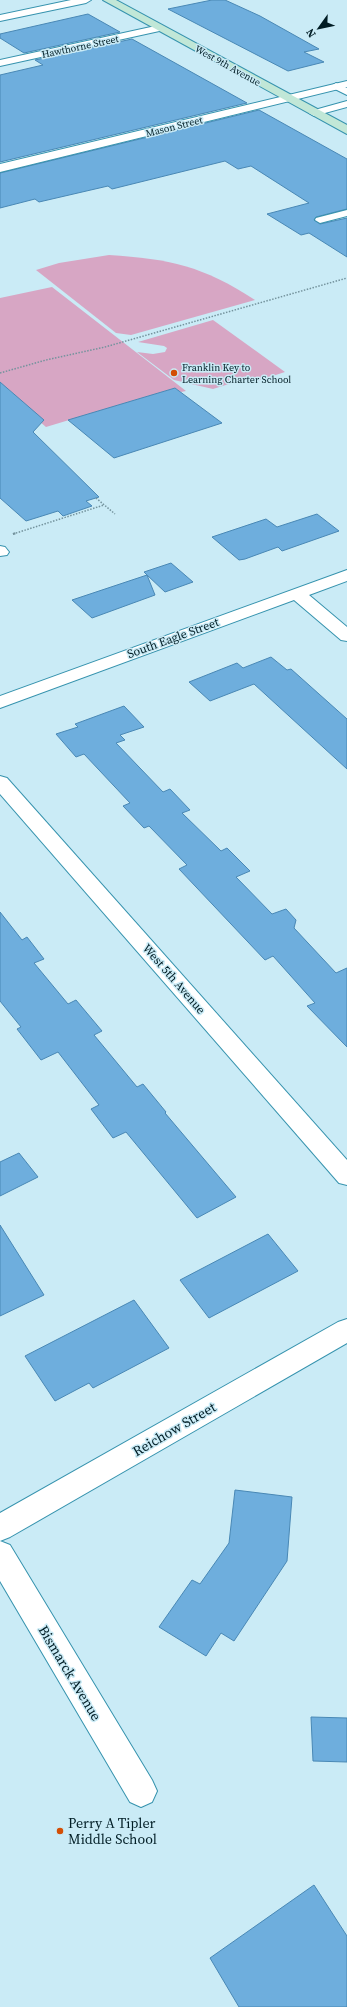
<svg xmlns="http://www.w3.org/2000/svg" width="347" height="2007" viewBox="0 0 347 2007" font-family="'Source Serif 4',serif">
  <rect width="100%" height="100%" fill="#caebf6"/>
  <g fill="#d7a6c4">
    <path d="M109 255C170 259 203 266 255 300L131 335 116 333 36 270 59 263Z"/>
    <polygon points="52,287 186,391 181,392 175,388 46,427 11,397 15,395 7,388 0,388 0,298"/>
    <polygon points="213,320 285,372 254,382 248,378 213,389 174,380 137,352 153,354 165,352 167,348 164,346 138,342"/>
  </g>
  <g fill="#6eaedd" stroke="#4988b5">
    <polygon points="212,0 225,0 260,16 319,49 304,52 324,62 288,71 168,9"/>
    <polygon points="88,14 120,32 24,53 0,38 0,34"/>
    <polygon points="132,39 247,103 0,162 0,75 43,65 35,60"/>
    <polygon points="259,110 347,159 347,209 316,217 314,220 320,224 347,218 347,257 309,233 301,235 267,214 309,203 251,166 238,169 225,161 112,189 108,186 39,202 35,199 0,208 0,173"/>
    <polygon points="0,382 44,420 33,432 99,497 86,501 92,506 63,516 58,511 26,521 0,498"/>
    <polygon points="175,388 222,423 114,458 68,420"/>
    <polygon points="317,514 339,531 282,551 278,547 245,559 239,560 212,537 266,519 277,527"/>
    <polygon points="171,563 193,582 165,592 147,575 155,595 92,618 72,600 147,575 144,572"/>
    <polygon points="271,657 287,670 291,669 347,719 347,769 254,684 210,701 189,682 237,663 243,668"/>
    <polygon points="124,706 144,727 120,735 125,740 116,743 163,792 170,789 190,810 182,813 221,851 227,848 250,871 236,877 272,914 286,909 296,920 294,928 336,973 347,968 347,1047 307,1006 315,1003 273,956 265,960 179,869 187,865 149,826 144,828 123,806 130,803 84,754 76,757 56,734 78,727 75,724"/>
    <polygon points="0,912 22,940 27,937 44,959 34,963 68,1004 76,1000 102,1031 94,1035 137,1087 143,1084 166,1112 165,1113 236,1197 197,1218 126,1132 113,1138 91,1109 99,1105 58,1052 41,1060 17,1029 21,1027 0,1001"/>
    <polygon points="19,1153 38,1177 0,1196 0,1162"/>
    <polygon points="0,1225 44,1295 0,1316"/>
    <polygon points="268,1234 298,1271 209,1318 180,1280"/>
    <polygon points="134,1300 169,1348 93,1388 89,1383 55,1401 25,1356"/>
    <polygon points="235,1490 292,1497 287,1561 234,1641 221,1633 206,1656 159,1627 192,1580 200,1584 229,1543"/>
    <polygon points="311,1717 347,1718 347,1762 313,1761"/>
    <polygon points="314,1885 347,1936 347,2007 239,2007 210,1958"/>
  </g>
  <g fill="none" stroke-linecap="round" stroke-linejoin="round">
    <defs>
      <g id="service">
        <polygon points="336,83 347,88 347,95 333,88 331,86"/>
        <polygon points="347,101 347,107 314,116 309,113 311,111"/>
        <polygon points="347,210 347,216 320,223 315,220 316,218"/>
        <polygon points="0,546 5,547 9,552 7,555 0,556"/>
      </g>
      <g id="minor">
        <polygon points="71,0 91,0 86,3 0,21 0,15"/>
        <polygon points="160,25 165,28 164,30 0,66 0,60"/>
        <polygon points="347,81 347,87 0,172 0,164"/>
        <polygon points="347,570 347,581 309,595 347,627 347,641 341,640 294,600 0,708 0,696"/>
        <polygon points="0,776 7,778 347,1160 347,1185 339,1183 0,794"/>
        <polygon points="347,1319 347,1343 10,1537 0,1541 10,1545 152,1780 157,1791 152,1802 141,1807 130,1802 0,1581 0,1513 338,1322"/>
      </g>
      <polygon id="secondary" points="103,0 116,0 347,125 347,134"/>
    </defs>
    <use href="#service" stroke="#3693ae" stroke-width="2"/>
    <use href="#minor" stroke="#3693ae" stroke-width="2"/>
    <use href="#secondary" stroke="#3693ae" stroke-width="2"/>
    <g stroke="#74939d" stroke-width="1.5" stroke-dasharray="1.5 1.5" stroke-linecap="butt">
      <polyline points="0,373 46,360 105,347 347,278"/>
      <polyline points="96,498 115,514"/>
      <polyline points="13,534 104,505"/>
    </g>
    <polyline stroke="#74939d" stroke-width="2" stroke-dasharray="2.5 2.5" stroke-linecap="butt" points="13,534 16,533"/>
    <use href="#service" fill="#fff" fill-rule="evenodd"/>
    <use href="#minor" fill="#fff" fill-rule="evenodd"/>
    <use href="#secondary" fill="#c1e7d7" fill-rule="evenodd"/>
  </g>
  <g fill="#d34e05" stroke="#caebf6" stroke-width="1.5">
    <circle cx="174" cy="373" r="4"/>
    <circle cx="60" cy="1831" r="4"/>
  </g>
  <g text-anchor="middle" stroke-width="3" stroke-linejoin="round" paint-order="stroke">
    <g font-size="10" fill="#011d25" stroke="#caebf6">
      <text transform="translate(80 46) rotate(-12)" y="4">Hawthorne Street</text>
      <text transform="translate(228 65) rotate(29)" y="4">West 9th Avenue</text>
      <text transform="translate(174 126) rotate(-14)" y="4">Mason Street</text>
    </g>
    <g font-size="10" fill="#011d25" stroke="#caebf6" text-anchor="start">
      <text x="182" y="371">Franklin Key to<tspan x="182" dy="12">Learning Charter School</tspan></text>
    </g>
    <g font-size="12" fill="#011d25" stroke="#caebf6">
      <text transform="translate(173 638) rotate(-20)" y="4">South Eagle Street</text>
      <text transform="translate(174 979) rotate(49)" y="4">West 5th Avenue</text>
    </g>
    <g font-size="14" fill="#011d25" stroke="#caebf6">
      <text transform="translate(174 1429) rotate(-30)" y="5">Reichow Street</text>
      <text transform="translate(70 1673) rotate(59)" y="5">Bismarck Avenue</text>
    </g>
    <g font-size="14" fill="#011d25" stroke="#caebf6" text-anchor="start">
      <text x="68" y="1828">Perry A Tipler<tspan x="68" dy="16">Middle School</tspan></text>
    </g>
  </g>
  <g transform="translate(319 28) rotate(237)" stroke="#caebf6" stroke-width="3" paint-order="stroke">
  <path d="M0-3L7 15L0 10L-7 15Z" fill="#011d25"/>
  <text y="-6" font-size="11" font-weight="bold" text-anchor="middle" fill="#011d25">N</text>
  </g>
</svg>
